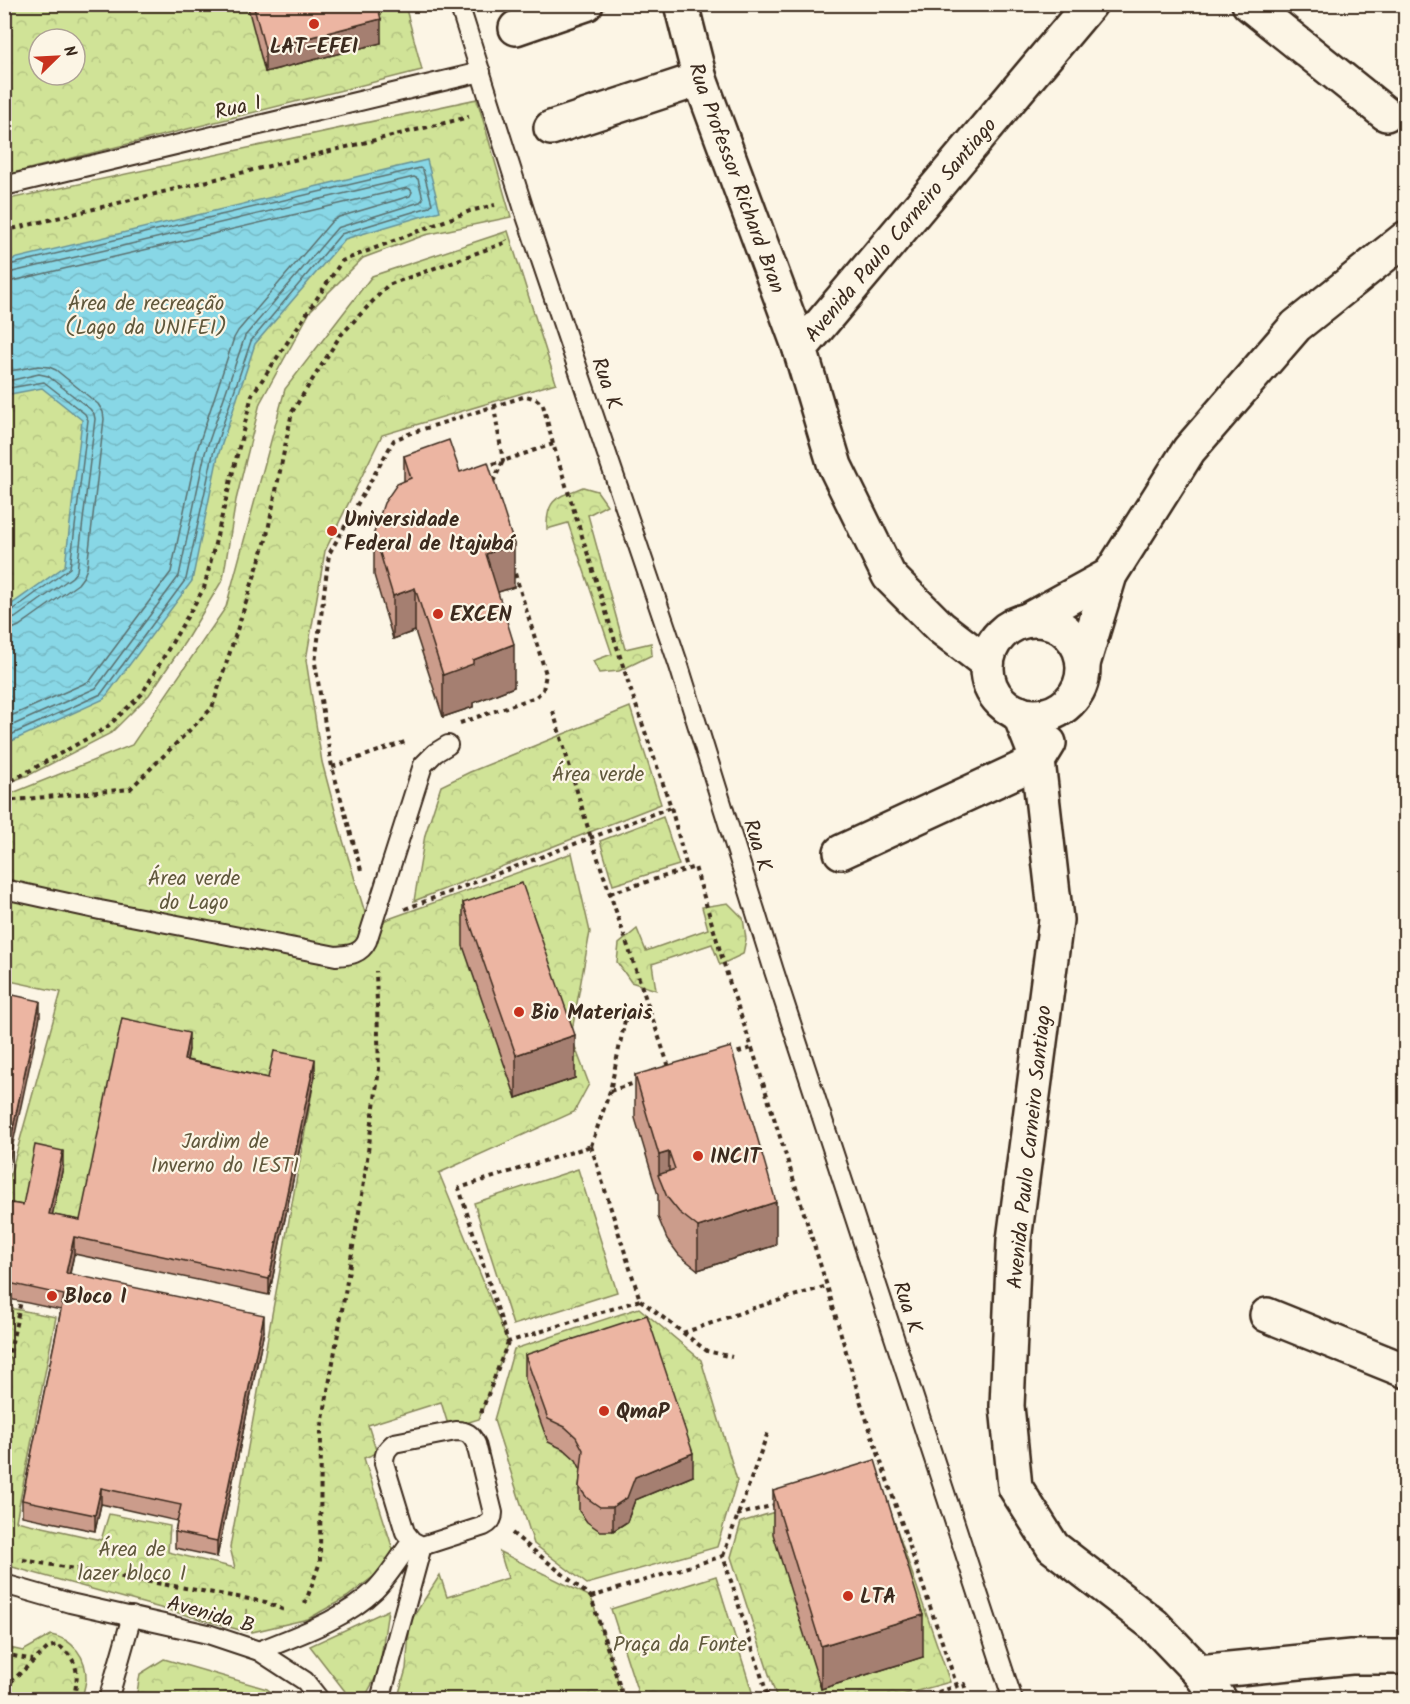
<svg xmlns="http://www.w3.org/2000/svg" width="1410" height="1704" viewBox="0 0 1410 1704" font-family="Kalam,sans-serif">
  <defs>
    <pattern id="park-crowns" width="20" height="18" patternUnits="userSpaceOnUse" patternTransform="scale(1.5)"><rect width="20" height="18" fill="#d0e397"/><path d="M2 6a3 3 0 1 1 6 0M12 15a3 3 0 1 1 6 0" fill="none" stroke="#b4c382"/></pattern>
    <pattern id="water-waves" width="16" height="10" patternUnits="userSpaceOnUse" patternTransform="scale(1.5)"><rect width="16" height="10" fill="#88d7e6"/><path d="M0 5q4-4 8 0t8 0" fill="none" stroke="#76b9c5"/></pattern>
  </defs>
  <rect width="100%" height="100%" fill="#fcf5e5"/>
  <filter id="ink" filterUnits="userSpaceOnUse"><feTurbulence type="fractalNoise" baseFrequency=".0167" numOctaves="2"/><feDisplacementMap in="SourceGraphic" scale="12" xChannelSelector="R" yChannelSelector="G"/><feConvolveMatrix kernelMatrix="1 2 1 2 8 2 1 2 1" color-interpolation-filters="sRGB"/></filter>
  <g filter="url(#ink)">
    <g fill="url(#park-crowns)" stroke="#86865a" stroke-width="1.5" fill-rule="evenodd">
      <path d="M5 5H405L422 70 5 175ZM39 39H75V75H39Z"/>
      <polygon points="477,99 511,217 425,235 363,258 311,310 260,403 236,500 223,579 185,642 149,695 111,733 31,774 5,784 4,200"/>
      <polygon points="508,231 556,383 382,435 325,551 306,660 322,762 342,837 369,926 572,853 590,932 571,1036 589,1084 574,1112 439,1173 508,1342 479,1419 449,1428 441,1402 368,1425 377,1453 364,1458 396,1559 347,1597 308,1619 252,1632 246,1609 247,1632 5,1565 4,1307 56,1317 16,1521 101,1540 109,1514 170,1526 168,1552 235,1568 230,1547 315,1076 268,1094 80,1236 5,1218 5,1194 61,992 5,980 5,796 132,745 226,607 285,389 372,276"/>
      <path d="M583 487 597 491 607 505 588 515 625 649 651 643 652 655 619 671 599 673 593 661 612 654 568 523 547 529C546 498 558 497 583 487Z"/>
      <polygon points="630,707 661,804 414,901 425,835 441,786 470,772"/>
      <polygon points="663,817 679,865 613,885 600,841"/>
      <polygon points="728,903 743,918 746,939 743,954 720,965 712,944 652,964 656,990 631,982 617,962 619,944 637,929 646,951 708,929 702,907"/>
      <polygon points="578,1169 617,1292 513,1325 474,1203"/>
      <polygon points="639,1308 701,1360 737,1480 717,1547 587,1584 534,1544 494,1420 514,1349"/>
      <polygon points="880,1481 950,1682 888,1699 777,1699 731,1557 741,1522"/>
      <polygon points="500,1552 591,1597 624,1699 397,1700 406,1669 410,1622 440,1575 447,1597 508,1578"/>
      <polygon points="716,1576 754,1698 750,1700 640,1699 611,1609"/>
      <polygon points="388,1610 379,1671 364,1699 351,1699 310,1646"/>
      <path d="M51 1635C73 1639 87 1657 86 1680 85 1687 83 1693 82 1699H5V1647L23 1651Z"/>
      <polygon points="164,1659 267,1689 280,1699 136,1699 140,1674"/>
    </g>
    <polygon fill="url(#water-waves)" stroke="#699296" stroke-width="1.5" points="427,160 440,211 345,239 255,344 218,456 192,581 104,699 5,744 5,609 65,566 82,420 42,388 5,395 5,261"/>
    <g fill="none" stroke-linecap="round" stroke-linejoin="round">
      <g stroke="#5a6f6e" stroke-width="1.5">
        <polyline points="4,266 420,168 423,170 432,204 429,207 341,234 251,341 213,454 186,579 101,694 4,738"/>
        <polyline points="4,274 414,177 418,179 423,199 420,202 337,228 245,336 205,453 179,576 96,688 4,729"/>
        <polyline points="4,283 407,188 410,189 412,192 410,196 339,217 332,221 238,331 234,338 197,450 171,572 90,681 4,719"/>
        <polyline points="4,372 38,366 49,367 56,370 98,404 103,412 104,419 87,568 84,576 78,584 19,626 12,629 4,630"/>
        <polyline points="4,382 39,374 48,376 90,409 94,414 95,419 77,571 72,577 15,618 4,621"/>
        <polyline points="4,389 44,382 85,414 88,420 70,568 10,612 4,613"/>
      </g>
      <defs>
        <g id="service">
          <polyline points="459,4 526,216 679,666 774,971 1013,1700"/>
          <polyline points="4,186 481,72"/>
          <path d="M4 889 100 910 336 956C350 955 361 954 367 941L423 765 435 753 448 745"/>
          <path d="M456 1431C467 1431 471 1434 476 1444L493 1513C493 1520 490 1523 484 1526L422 1546 412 1541 405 1532 384 1463C384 1453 387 1449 394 1443Z"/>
          <polyline points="4,1584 70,1603 208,1634 259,1651 305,1681 320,1700"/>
          <path d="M259 1651C298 1635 344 1620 375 1590 389 1576 400 1557 412 1541"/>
          <polyline points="108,1700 132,1616"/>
          <polyline points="380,1700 422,1546"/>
        </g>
        <g id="minor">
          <path id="s1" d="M681 4 700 79 800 349"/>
          <polyline points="1249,4 1386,114"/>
          <polyline points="516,28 586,4"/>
          <polyline points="551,128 700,79"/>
          <polyline points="1028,620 1110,575"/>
          <circle cx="1035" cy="668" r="48"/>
          <path id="s2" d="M987 663 940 627 889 576 835 466 800 349 1090 4"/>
          <polyline points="1083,664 1110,575 1189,450 1296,326 1406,238"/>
          <polyline points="1019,713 1038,761 1056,920 1014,1240 1007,1406 1015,1487 1053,1547 1153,1624 1199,1672 1220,1700"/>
          <polyline points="841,852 1038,761 1049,743"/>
          <polyline points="1267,1315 1406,1371"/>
          <polyline points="1199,1672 1351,1657 1406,1657"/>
        </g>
      </defs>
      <use href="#service" stroke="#3b2a1e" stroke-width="22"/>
      <use href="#minor" stroke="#3b2a1e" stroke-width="38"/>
      <g stroke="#3b2a1e" stroke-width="4" stroke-dasharray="4.5 4.5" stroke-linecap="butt">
        <polyline points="4,231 469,117"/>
        <polyline points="484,466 503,461 494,407"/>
        <polyline points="493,482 503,461 553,444"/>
        <polyline points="553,711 591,838 670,1070"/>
        <polyline points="460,723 536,697 543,690 546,674 513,567"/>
        <polyline points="332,767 408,741"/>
        <polyline points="4,785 106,728 142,694 204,588 252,395 342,261 470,211 495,205"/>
        <polyline points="4,801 130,789 212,708 266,540 292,412 340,336 388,285 507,242 506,240"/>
        <polyline points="361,870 332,767 315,663 329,554 394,440 411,433 526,396 536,399 543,405 553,444 629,685 671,807 687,868"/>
        <polyline points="610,893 695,867 730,984 752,1048 827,1286 861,1403 957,1686"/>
        <polyline points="405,909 671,807"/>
        <polyline points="729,1055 752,1048"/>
        <polyline points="610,1091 638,1082"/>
        <polygon points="591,1146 640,1300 508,1342 459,1188"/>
        <polyline points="591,1146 610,1091 627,1011"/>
        <polyline points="640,1300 707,1351 732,1357"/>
        <polyline points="683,1333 754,1308 827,1286"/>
        <polyline points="4,1379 21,1301"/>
        <polyline points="481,1413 508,1342"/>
        <polyline points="737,1515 778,1504"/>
        <polyline points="512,1533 591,1597 624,1700"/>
        <polyline points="723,1556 768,1432"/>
        <polyline points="23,1560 266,1602 286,1611"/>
        <polyline points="591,1597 723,1556 769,1700"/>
        <polyline points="305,1604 320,1562 321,1431 363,1189 379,1069 376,971"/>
        <polyline points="4,1654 33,1660"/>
        <path d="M4 1688 49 1647 58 1645C80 1661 79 1675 73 1700"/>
        <polyline points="912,1700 964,1684 969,1700"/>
      </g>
      <use href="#service" stroke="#fcf5e5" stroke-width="18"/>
      <use href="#minor" stroke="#fcf5e5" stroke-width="33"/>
    </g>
    <g fill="#cb9c8b" stroke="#3b2a1e" stroke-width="1.5">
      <polygon points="247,4 377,4 381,43 265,72"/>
      <polygon points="404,456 460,472 514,587 498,592 514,687 473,703 473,707 443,717 415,631 393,639 374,575 374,533 404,481"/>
      <polygon points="463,903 575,1078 516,1098 463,946"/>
      <polygon points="189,1049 187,1060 268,1078 315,1075 269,1295 74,1254 70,1274 264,1331 217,1557 175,1548 175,1532 177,1521 101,1504 95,1531 22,1516 22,1500 61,1310 4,1298 4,1202 23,1205 63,1167 52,1215 80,1220"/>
      <polygon points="635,1075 776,1245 698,1270 679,1255 667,1239 658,1217 658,1195 635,1118"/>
      <polygon points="525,1355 693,1476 635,1500 627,1522 613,1531 600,1531 587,1522 579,1511 579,1487 581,1470 576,1460 565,1450 548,1442 525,1379"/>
      <polygon points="773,1491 923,1657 821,1689 773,1534"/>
    </g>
    <g fill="#a57f71" stroke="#3b2a1e" stroke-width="1.5">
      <polygon points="381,19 381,43 265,72 265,49"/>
      <polygon points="514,544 514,587 486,596 486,554"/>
      <polygon points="415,588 415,631 393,639 393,596"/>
      <polygon points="514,644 514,687 473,703 473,707 443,717 443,675 473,660"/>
      <polygon points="40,1001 40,1017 4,1186 4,1170"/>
      <polygon points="189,1033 189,1049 184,1076 184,1060"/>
      <polygon points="575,1035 575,1078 516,1098 516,1055"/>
      <polygon points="315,1059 315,1075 269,1295 269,1279"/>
      <polygon points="63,1151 63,1167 49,1230 49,1214"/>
      <polygon points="669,1152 669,1195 659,1177 659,1155"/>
      <polygon points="776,1202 776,1245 698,1270 698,1227"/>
      <polygon points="74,1237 74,1254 66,1290 66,1273"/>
      <polygon points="264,1315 264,1331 217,1557 217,1541"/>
      <polygon points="693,1453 693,1476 635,1500 627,1522 613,1531 613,1507 635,1477"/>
      <polygon points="101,1488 101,1504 95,1531 95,1515"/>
      <polygon points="923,1615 923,1657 821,1689 821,1646"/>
    </g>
    <g fill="#ecb5a2" stroke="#3b2a1e" stroke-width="1.5">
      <polygon points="253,4 377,4 381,19 265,49"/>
      <polygon points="449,440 460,472 488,462 514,544 486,554 514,644 473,660 473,664 443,675 415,588 393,596 374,533 384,503 397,484 411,478 404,456"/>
      <polygon points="522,883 575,1035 516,1055 463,903"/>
      <polygon points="4,993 40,1001 4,1170"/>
      <polygon points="122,1018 189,1033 184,1060 268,1078 274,1051 315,1059 269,1279 74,1237 66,1273 264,1315 217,1541 175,1532 181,1505 101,1488 95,1515 22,1500 64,1295 4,1282 4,1202 23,1205 35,1145 63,1151 49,1214 80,1220"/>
      <polygon points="731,1047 776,1202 698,1227 679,1212 667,1197 658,1175 675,1169 669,1152 659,1155 635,1075"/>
      <polygon points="647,1315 693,1453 635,1477 627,1498 613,1507 600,1507 587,1498 579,1487 583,1450 576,1437 565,1427 548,1419 525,1355"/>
      <polygon points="875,1460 923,1615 821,1646 773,1491"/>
    </g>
  </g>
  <g fill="#c8321e" stroke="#fcf5e5" stroke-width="2">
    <circle cx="314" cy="24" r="6"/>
    <circle cx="332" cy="531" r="6"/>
    <circle cx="438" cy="614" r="6"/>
    <circle cx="519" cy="1012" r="6"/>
    <circle cx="698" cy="1156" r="6"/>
    <circle cx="52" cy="1296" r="6"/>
    <circle cx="604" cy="1411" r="6"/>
    <circle cx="848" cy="1596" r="6"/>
  </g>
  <g text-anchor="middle" stroke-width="4.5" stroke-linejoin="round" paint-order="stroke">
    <g font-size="21" font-weight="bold" fill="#3b2a1e" stroke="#fcf5e5" text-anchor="start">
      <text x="314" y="53" text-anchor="middle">LAT-EFEI</text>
      <text x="344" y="526">Universidade<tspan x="344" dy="24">Federal de Itajubá</tspan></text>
      <text x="450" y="621">EXCEN</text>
      <text x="531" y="1019">Bio Materiais</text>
      <text x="710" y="1163">INCIT</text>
      <text x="64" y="1303">Bloco I</text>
      <text x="616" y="1418">QmaP</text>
      <text x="860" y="1603">LTA</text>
    </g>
    <g font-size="21" fill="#3b2a1e" stroke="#fcf5e5">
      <text transform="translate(238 107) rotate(-13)" y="7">Rua I</text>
      <text dy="7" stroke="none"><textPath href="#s1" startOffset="183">Rua Professor Richard Bran</textPath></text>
      <text dy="7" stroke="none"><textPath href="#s2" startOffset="532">Avenida Paulo Carneiro Santiago</textPath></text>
      <text transform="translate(607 383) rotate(71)" y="7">Rua K</text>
      <text transform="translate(758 845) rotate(73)" y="7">Rua K</text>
      <text transform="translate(1029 1147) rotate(-84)" y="7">Avenida Paulo Carneiro Santiago</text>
      <text transform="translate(908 1307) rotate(72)" y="7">Rua K</text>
      <text transform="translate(211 1614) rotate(16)" y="7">Avenida B</text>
    </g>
    <g font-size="21" fill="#60583c" stroke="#fcf5e5">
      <text x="146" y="310">Área de recreação<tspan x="146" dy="24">(Lago da UNIFEI)</tspan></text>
      <text x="598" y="781">Área verde</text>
      <text x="194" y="885">Área verde<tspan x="194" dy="24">do Lago</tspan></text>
      <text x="225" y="1148">Jardim de<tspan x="225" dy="24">Inverno do IESTI</tspan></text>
      <text x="132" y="1556">Área de<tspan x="132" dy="24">lazer bloco I</tspan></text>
      <text x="680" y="1651">Praça da Fonte</text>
    </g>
  </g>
  <rect width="1410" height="1704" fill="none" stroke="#fcf5e5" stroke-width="24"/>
  <rect x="12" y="12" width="1386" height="1680" fill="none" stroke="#3b2a1e" stroke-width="2" filter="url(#ink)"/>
  <g transform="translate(57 57) rotate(66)"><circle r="28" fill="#fcf5e5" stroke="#afa495" stroke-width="1.5"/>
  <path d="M0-4.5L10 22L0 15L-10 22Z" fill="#c8321e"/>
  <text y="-9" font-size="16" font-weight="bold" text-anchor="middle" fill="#3b2a1e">N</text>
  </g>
</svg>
